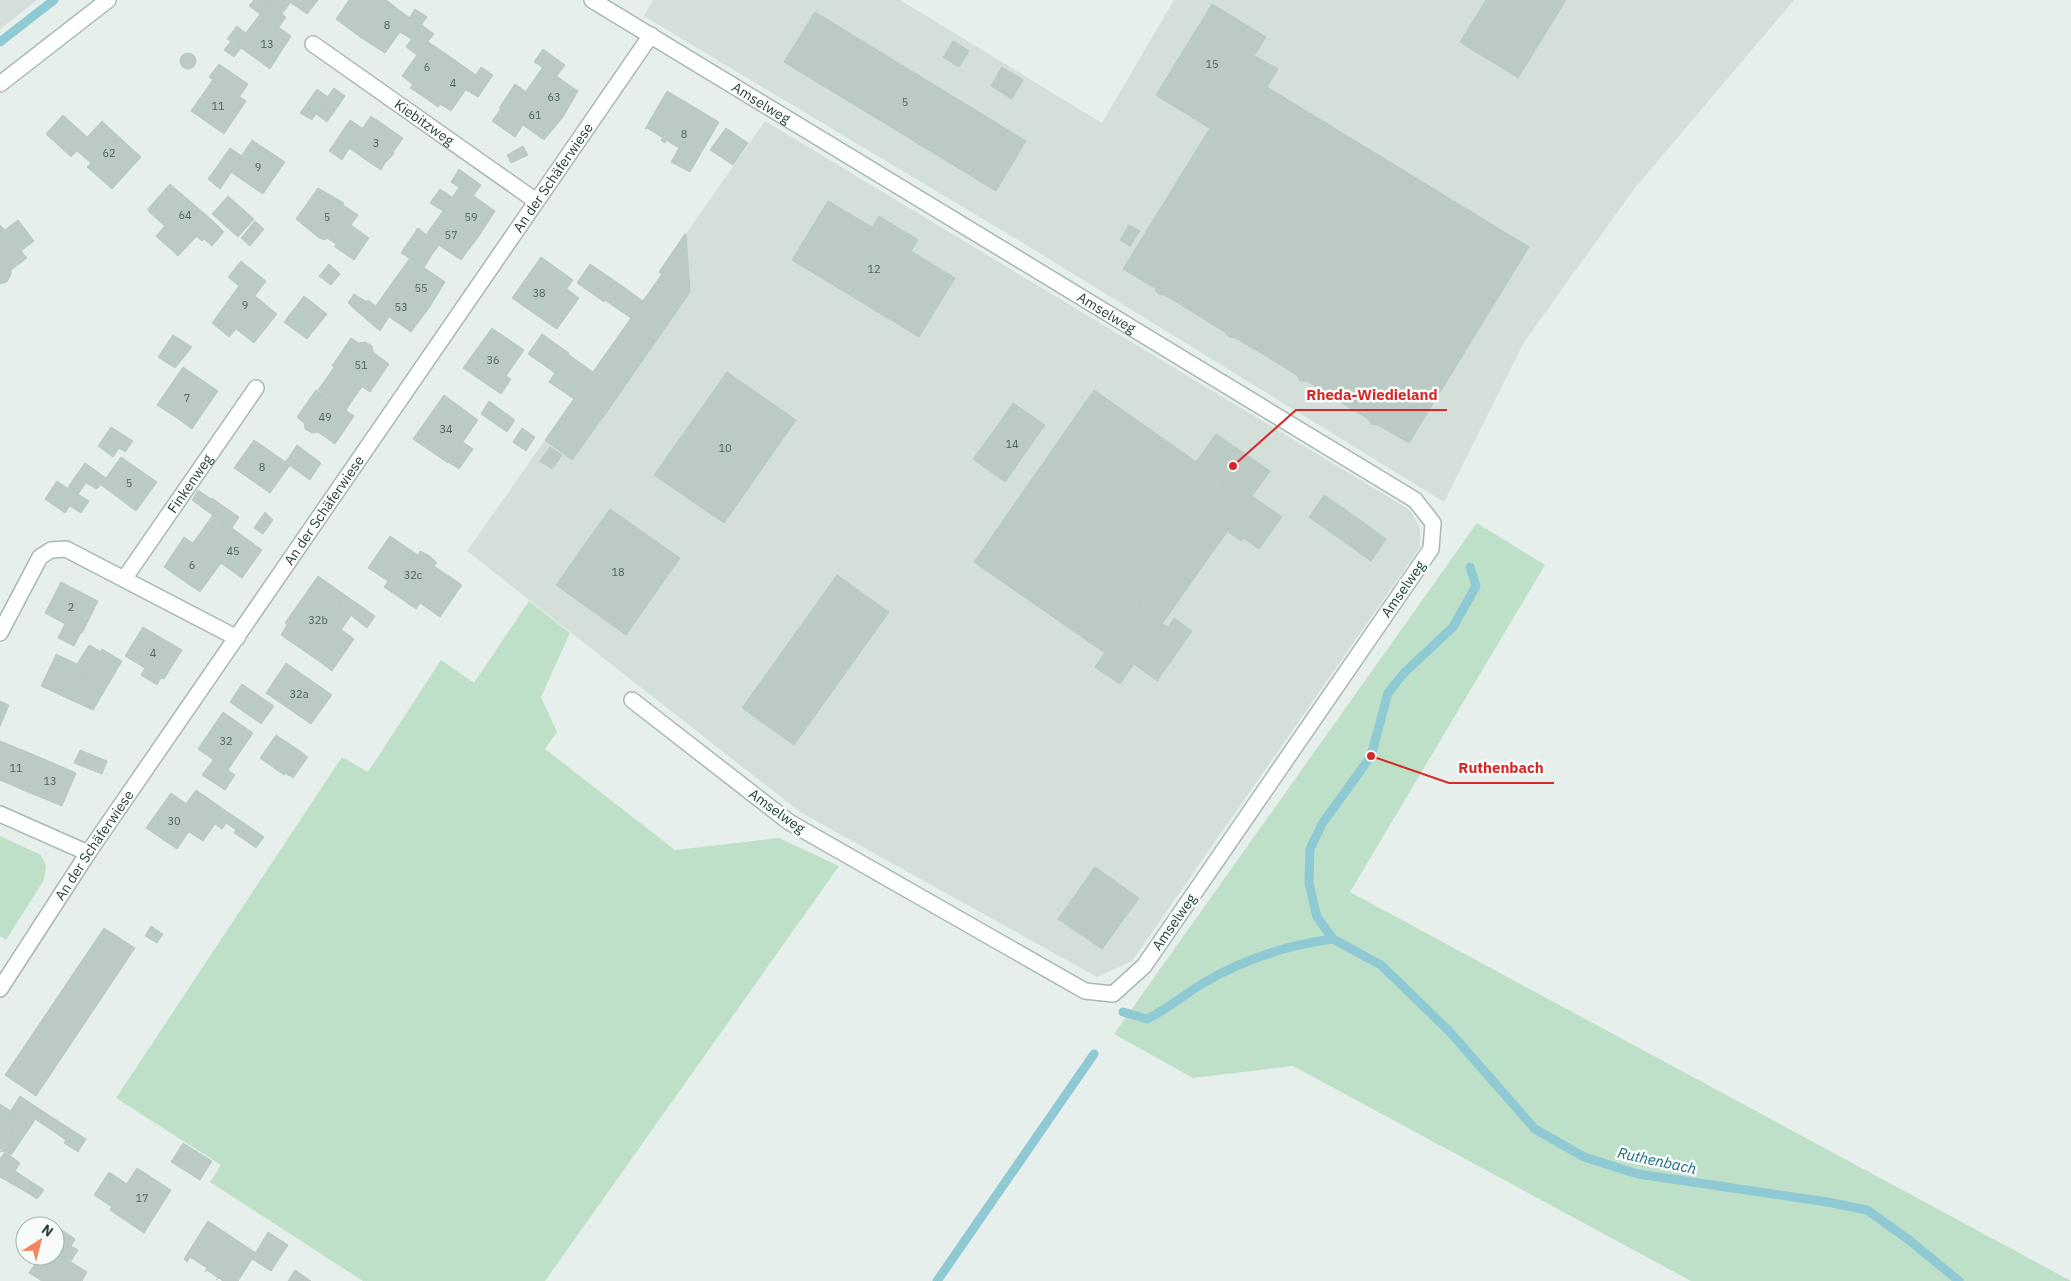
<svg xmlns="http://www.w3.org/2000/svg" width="2071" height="1281" viewBox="0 0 2071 1281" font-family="'IBM Plex Sans',sans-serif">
  <rect width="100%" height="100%" fill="#e6efeb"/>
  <g fill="#d4dfda">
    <polygon points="0,0 37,0 0,29"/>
    <polygon points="653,0 900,0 1102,123 1174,0 1794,0 1634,189 1524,342 1444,502 1028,246 644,16"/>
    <polygon points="765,121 1410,510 1420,528 1420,547 1132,961 1097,977 800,812 467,551 662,274 659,272"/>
  </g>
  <g fill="#bfe0c8">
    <polygon points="1477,523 1545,565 1350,892 2071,1281 1691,1281 1293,1066 1193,1078 1114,1034"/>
    <polygon points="529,601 570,633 541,697 557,732 545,749 675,850 779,838 839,866 545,1281 363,1281 210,1182 221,1165 116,1098 342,757 368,772 441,660 474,683"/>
    <polygon points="0,836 41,855 46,866 44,880 6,940 0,936"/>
  </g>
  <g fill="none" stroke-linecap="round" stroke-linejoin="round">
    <g stroke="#8ec9d4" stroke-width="9">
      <polyline points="0,42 54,0"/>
      <polyline points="1470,567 1476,586 1453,627 1404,673 1388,693 1371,756 1322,824 1310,849 1309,883 1317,917 1333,939 1381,965 1449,1031 1535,1129 1584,1157 1638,1174 1827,1202 1867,1210 1909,1240 1959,1281"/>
      <path d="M1123 1012 1147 1019C1168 1009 1185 994 1205 982 1245 959 1287 945 1333 939"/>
      <polyline points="937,1281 1094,1054"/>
    </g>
  </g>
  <g fill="#bbcac4" stroke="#b8c9c2">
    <polygon points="254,0 261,0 267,4 260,14 249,6"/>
    <polygon points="261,0 287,0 291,2 282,14"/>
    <polygon points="287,0 318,0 307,14"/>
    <polygon points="349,0 386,0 360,37 336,19"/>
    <polygon points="386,0 410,18 385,53 360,37"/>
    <polygon points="1486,0 1566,0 1518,78 1460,42"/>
    <polygon points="267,4 286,17 279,27 260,14"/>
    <polygon points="1212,4 1266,37 1209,128 1156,95"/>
    <polygon points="415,9 427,17 411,39 400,32"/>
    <polygon points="815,12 1026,141 996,191 784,62"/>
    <polygon points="260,14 291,36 270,69 244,50 252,39 245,34"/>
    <polygon points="422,25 434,34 417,55 406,47"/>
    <polygon points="237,26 246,33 237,46 241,48 234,57 224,50 231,41 227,39"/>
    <polygon points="245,34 252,39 244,50 237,46"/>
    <polygon points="427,41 452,58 426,95 402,76"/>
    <polygon points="953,41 969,51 959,67 943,57"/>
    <polygon points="543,49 565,65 557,76 534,62"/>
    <circle cx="188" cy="61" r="8"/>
    <polygon points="1255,56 1278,69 1267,87 1244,73"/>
    <polygon points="452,58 476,75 451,111 426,95"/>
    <polygon points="219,64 248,84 240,96 209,77"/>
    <polygon points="481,67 493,75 478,97 466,90"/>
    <polygon points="543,67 578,91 563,117 526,91"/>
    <polygon points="1002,67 1023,80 1012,99 991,86"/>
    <polygon points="1244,73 1529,247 1409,443 1378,425 1371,424 1368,419 1307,381 1300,381 1297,375 1236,338 1229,337 1225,332 1165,295 1158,294 1155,288 1123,269"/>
    <polygon points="214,78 246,101 224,134 191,111"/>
    <polygon points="413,84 426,95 424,97 410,88"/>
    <polygon points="515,84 525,91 521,97 511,90"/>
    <polygon points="334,88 345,96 332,115 320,107"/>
    <polygon points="317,89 328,97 316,114 305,106"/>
    <polygon points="511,90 521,97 526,91 563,117 544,140 499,108"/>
    <polygon points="667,91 719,122 690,172 671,162 679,148 666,140 665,143 661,140 663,138 647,128 645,129"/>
    <polygon points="426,95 441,103 438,107 424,97"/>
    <polygon points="305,106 316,114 312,120 300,113"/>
    <polygon points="320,107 332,115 327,122 316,114"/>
    <polygon points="501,109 523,125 515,137 492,121"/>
    <polygon points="63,115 87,137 70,156 46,134"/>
    <polygon points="371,116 403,138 393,152 394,154 385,163 374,156 369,162 349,148"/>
    <polygon points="350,120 362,128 342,160 329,151"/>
    <polygon points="102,121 141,157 112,189 87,167 91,163 77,151 71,157 70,156"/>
    <polygon points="726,128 748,143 733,165 710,150"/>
    <polygon points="252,140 285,162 267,188 255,180 251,186 231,172"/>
    <polygon points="523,146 528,155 511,163 507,155"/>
    <polygon points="230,148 242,156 220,189 208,179"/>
    <polygon points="374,156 385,163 381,170 369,162"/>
    <polygon points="459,169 481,185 473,196 451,182"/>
    <polygon points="255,180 267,188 263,194 251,186"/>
    <polygon points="170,184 212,220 178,256 156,236 170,220 153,205 147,210"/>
    <polygon points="460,186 495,211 479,236 443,211"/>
    <polygon points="318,188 344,203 343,205 358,215 335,247 336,244 327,238 325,240 319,238 296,219"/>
    <polygon points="440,189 452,197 443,211 430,203"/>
    <polygon points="228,196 254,219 238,237 212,214"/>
    <polygon points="828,201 872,227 879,216 918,240 911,251 955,278 919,337 792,260"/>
    <polygon points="153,205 170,220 165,226 148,211"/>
    <polygon points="443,211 479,236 461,260 425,236"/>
    <polygon points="18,220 34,241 21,251 27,258 11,270 11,274 7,282 0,284 0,225 5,230"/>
    <polygon points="212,220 224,232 212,246 204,239 202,241 197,237"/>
    <polygon points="255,221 264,229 250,246 241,238"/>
    <polygon points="351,225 369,238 354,260 335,247"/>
    <polygon points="1129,225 1140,231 1130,246 1120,240"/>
    <polygon points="418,228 439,245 431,256 409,241"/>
    <polygon points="685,234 660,271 690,292 611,406 583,386 662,274 659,272"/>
    <polygon points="686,234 690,292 660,271"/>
    <polygon points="409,241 431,256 424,268 401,253"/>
    <polygon points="541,257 573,280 555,305 563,311 552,326 512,298"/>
    <polygon points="410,258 445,282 429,308 392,283"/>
    <polygon points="241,261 266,281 255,296 277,314 254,343 236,329 229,337 212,323 239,286 228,277"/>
    <polygon points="329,264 340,274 331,285 319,276"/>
    <polygon points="590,264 618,283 604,302 577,283"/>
    <polygon points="392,283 429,308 411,332 375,307"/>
    <polygon points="618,283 643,301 631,318 606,301"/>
    <polygon points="567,289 579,298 557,329 552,326 563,311 555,305"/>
    <polygon points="354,294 367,302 359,313 348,303"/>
    <polygon points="304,296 327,314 307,339 284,322"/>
    <polygon points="368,300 389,317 380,331 359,313"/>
    <polygon points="492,328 524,350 506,376 511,379 501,394 463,368"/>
    <polygon points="542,334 569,353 555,373 528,354"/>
    <polygon points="173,335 192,347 175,368 158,357"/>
    <polygon points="351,338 359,343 365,342 372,346 373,352 389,364 370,392 332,366"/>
    <polygon points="568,354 593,372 574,399 555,386 567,369 561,364"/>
    <polygon points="561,364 567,369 555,386 549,382"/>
    <polygon points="183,367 218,391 198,420 182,410 177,418 157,405"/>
    <polygon points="334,367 362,387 354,398 326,379"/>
    <polygon points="727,372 796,420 724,523 654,475"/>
    <polygon points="326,379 354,398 346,410 318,390"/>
    <polygon points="583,386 611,406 572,460 545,440"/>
    <polygon points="316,390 354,416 335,444 318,432 312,433 305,429 304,423 297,417"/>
    <polygon points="1094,390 1225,482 1105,653 974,562"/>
    <polygon points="444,395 478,420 448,463 413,439"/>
    <polygon points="489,401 515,420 507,432 481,414"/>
    <polygon points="1013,403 1045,425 1005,482 980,464 1009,422 1003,418"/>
    <polygon points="182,410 198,420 192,429 177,418"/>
    <polygon points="1003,418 1009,422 980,464 973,459"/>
    <polygon points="111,427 133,441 125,452 119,448 113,457 98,446"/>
    <polygon points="522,428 535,437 526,451 513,442"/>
    <polygon points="1216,434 1270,471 1249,500 1196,462"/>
    <polygon points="254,440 290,465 270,493 234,468"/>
    <polygon points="463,442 473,449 459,469 448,462"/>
    <polygon points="297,445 321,463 313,475 289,457"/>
    <polygon points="550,447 562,455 552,469 540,461"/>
    <polygon points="121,457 157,482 136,511 101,485"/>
    <polygon points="289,457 313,475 310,480 285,462"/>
    <polygon points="85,463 106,478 97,489 75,477"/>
    <polygon points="75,477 85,484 79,493 69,486"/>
    <polygon points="57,481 67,488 55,506 45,499"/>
    <polygon points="1224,483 1249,500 1220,542 1215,538 1206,550 1211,554 1162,624 1138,606"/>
    <polygon points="69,486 79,493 65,513 55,506"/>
    <polygon points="198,490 211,499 204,509 192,500"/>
    <polygon points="78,494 89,501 81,513 70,506"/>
    <polygon points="1324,495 1356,517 1340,539 1309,517"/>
    <polygon points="1252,496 1282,517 1259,549 1230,528"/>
    <polygon points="212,498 239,517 232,528 204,509"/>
    <polygon points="610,509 680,558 626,635 556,585"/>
    <polygon points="265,512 273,520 263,534 254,528"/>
    <polygon points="213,515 225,523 205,552 193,543"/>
    <polygon points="1356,517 1386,539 1371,561 1340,539"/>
    <polygon points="225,523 262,550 242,578 205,552"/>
    <polygon points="1230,528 1244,538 1241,541 1227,531"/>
    <polygon points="390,536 418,555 420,551 430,556 437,563 434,566 462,585 440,617 420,603 416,609 384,587 388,581 368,568"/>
    <polygon points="184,537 221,563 200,592 164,567"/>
    <polygon points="1215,538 1220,542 1211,554 1206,550"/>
    <polygon points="837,575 889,612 794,745 742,708"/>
    <polygon points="318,576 345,595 338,605 311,586"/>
    <polygon points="61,582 98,601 82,633 45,613"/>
    <polygon points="311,586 352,614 326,652 285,623"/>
    <polygon points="345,595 375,616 367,628 338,605"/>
    <polygon points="1138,606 1162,624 1120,684 1095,667"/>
    <polygon points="1174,618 1192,631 1157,681 1134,664 1162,624 1168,627"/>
    <polygon points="65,624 81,632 74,646 58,638"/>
    <polygon points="287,625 326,652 320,662 281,635"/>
    <polygon points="143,627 182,650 164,679 161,678 157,685 141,675 145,668 125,656"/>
    <polygon points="342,630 354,639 332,671 320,662"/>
    <polygon points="89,645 100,651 87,674 54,659 56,654 77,664"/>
    <polygon points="102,649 122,661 93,710 71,700"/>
    <polygon points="54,659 87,674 71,700 41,686"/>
    <polygon points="286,663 332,695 311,724 266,693"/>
    <polygon points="242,684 274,706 261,724 230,702"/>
    <polygon points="0,701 9,705 0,726"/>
    <polygon points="223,712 253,733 228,770 198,749"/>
    <polygon points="276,735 300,751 284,775 260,758"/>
    <polygon points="0,741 37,756 23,790 0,780"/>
    <polygon points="80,750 107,761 102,774 74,763"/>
    <polygon points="300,751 308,757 293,778 285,773"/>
    <polygon points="37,756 76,773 62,806 23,790"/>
    <polygon points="213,760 235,775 225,790 202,775"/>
    <polygon points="196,790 232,815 222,829 186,804"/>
    <polygon points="171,793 201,814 177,849 146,828"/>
    <polygon points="201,814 215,824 203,841 189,832"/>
    <polygon points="232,815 250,827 242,838 234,833 236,830 226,823"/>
    <polygon points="250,827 264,837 256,848 242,838"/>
    <polygon points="1095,867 1139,898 1102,949 1058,919"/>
    <polygon points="151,926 163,934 157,943 145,936"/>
    <polygon points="104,928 135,948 36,1096 5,1075"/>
    <polygon points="20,1096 41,1110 29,1129 8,1115"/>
    <polygon points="0,1104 11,1111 4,1121 13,1128 14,1131 10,1141 0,1150"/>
    <polygon points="41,1110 86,1139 78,1152 64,1143 66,1140 35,1119"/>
    <polygon points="8,1115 29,1129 11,1155 5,1151 0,1152 10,1141 14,1131 13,1128 4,1121"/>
    <polygon points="183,1143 212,1161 200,1180 171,1162"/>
    <polygon points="5,1152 20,1163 15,1171 35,1184 28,1193 0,1177 0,1159"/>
    <polygon points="137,1168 171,1190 144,1233 110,1210"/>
    <polygon points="109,1172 127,1184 112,1207 94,1195"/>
    <polygon points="35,1184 44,1190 37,1199 28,1193"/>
    <polygon points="208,1221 256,1253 238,1281 223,1281 219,1278 216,1280 218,1278 207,1270 205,1272 207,1268 190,1257 187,1262 184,1259"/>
    <polygon points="62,1230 75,1239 71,1246 78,1250 71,1261 61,1256 68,1247 56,1240"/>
    <polygon points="268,1232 288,1245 271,1271 252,1259"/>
    <polygon points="55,1239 68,1247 61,1256 87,1272 82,1281 42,1281 29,1273 40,1256 55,1256"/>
    <polygon points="295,1270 311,1281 288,1281"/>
  </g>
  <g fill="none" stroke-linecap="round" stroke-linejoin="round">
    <defs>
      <g id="minor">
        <path id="s1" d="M592 0 1415 500 1433 523 1431 549 1144 966 1113 994 1085 991 789 822 632 700"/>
        <path id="s2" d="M313 44 536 201"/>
        <path id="s3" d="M124 579 256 388"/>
        <polyline points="0,633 40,557 51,550 66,549 237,638"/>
        <polyline points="0,814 88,853"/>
        <path id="s4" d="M0 989 88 853 651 35"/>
      </g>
      <polyline id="secondary" points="0,84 108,0"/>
    </defs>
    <use href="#minor" stroke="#a8b8b2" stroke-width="18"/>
    <use href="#secondary" stroke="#a4bbb3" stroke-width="18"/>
    <use href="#minor" stroke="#fff" stroke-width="15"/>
    <use href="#secondary" stroke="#fff" stroke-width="15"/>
  </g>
  <g text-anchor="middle" stroke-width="5" stroke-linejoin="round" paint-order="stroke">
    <g font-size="11" fill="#4a645c">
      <text x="387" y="29">8</text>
      <text x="267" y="48">13</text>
      <text x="1212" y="68">15</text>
      <text x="427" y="71">6</text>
      <text x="453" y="87">4</text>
      <text x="554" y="101">63</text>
      <text x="905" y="106">5</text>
      <text x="218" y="110">11</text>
      <text x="535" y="119">61</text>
      <text x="684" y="138">8</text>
      <text x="376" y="147">3</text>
      <text x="109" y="157">62</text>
      <text x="258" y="171">9</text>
      <text x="185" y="219">64</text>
      <text x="327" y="221">5</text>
      <text x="471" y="221">59</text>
      <text x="451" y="239">57</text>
      <text x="874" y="273">12</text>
      <text x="421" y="292">55</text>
      <text x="539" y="297">38</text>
      <text x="245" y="309">9</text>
      <text x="401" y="311">53</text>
      <text x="493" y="364">36</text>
      <text x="361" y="369">51</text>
      <text x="187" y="402">7</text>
      <text x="325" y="421">49</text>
      <text x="446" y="433">34</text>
      <text x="1012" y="448">14</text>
      <text x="725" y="452">10</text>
      <text x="262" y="471">8</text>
      <text x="129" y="487">5</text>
      <text x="233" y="555">45</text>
      <text x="192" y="569">6</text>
      <text x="618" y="576">18</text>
      <text x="413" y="579">32c</text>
      <text x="71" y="611">2</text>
      <text x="318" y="624">32b</text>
      <text x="153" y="657">4</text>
      <text x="299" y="698">32a</text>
      <text x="226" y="745">32</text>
      <text x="16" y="772">11</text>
      <text x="50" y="785">13</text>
      <text x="174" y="825">30</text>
      <text x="142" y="1202">17</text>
    </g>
    <g font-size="14" fill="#24423a" stroke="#f7fbf9">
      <text dy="5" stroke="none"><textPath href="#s1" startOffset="198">Amselweg</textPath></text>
      <text dy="5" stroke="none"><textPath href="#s2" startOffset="136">Kiebitzweg</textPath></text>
      <text dy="5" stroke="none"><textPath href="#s4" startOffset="982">An der Schäferwiese</textPath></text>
      <text dy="5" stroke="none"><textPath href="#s1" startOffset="602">Amselweg</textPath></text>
      <text dy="5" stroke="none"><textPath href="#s3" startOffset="116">Finkenweg</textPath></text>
      <text dy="5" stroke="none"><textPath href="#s4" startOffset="578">An der Schäferwiese</textPath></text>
      <text transform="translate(1403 589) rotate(-55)" y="5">Amselweg</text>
      <text transform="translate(777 811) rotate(36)" y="5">Amselweg</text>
      <text dy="5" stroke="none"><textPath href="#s4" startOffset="172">An der Schäferwiese</textPath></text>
      <text transform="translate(1174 922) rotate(-55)" y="5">Amselweg</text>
    </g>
    <g font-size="15" font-style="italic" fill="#1c6f80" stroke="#f7fbf9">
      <text transform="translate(1657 1161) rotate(12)" y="5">Ruthenbach</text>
    </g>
  </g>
  <path fill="none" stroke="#d62828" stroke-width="2" d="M1233 466L1296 410H1447M1371 756L1449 783H1554"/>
  <g fill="#d62828" stroke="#f7fbf9" stroke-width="2">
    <circle cx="1233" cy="466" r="5"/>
    <circle cx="1371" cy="756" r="5"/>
  </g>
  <g font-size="15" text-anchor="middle" font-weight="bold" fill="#d62828" stroke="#f7fbf9" stroke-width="5" stroke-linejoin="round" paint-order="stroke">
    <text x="1372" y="400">Rheda-Wiedieland</text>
    <text x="1501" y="773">Ruthenbach</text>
  </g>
  <g transform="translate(40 1241) rotate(36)"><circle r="24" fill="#f7fbf9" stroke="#a3b1ad"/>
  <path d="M0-4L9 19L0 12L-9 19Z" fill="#f4845f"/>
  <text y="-8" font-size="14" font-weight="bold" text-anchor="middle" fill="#24423a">N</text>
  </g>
</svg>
